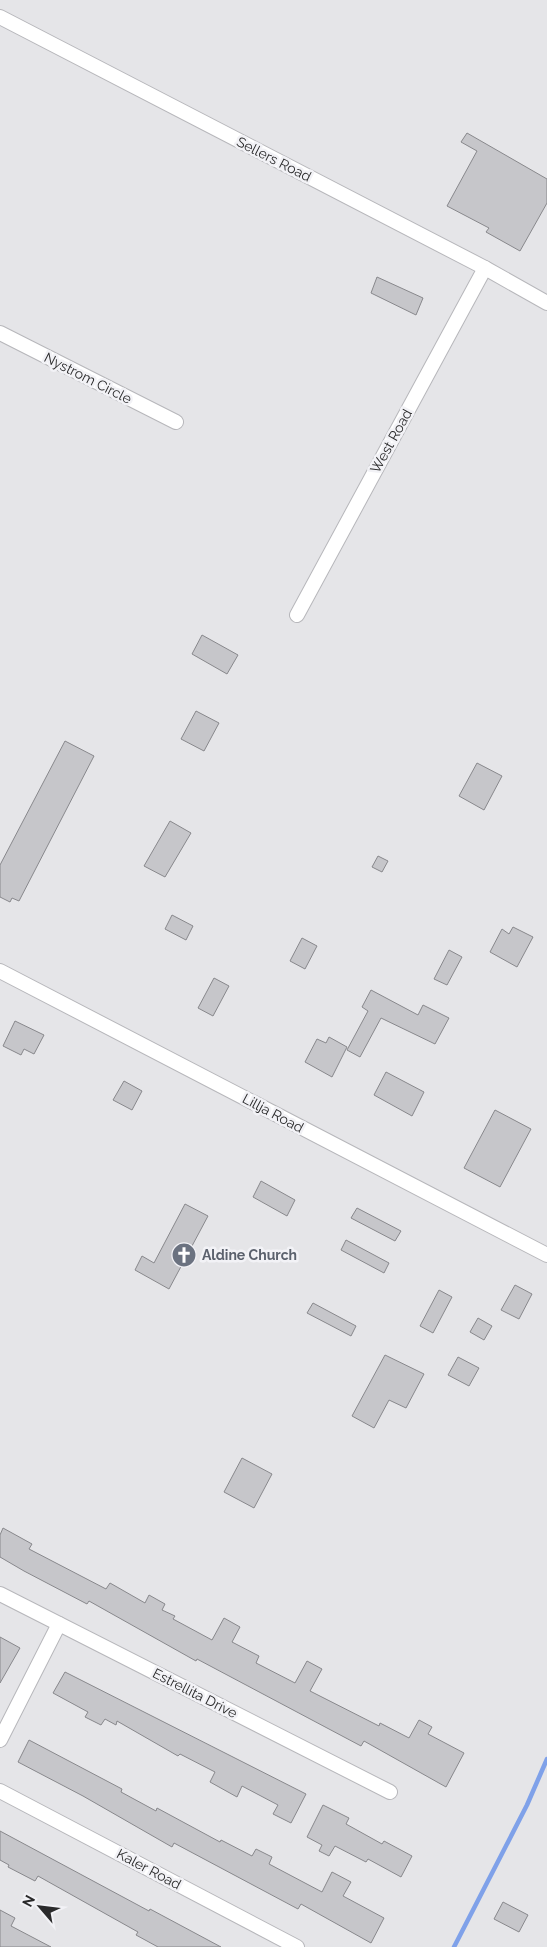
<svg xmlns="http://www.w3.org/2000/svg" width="547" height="1947" viewBox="0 0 547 1947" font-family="Raleway,sans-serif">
  <rect width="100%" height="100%" fill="#e5e5e8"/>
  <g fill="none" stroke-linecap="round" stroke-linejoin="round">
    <polyline stroke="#7fa1e9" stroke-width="4.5" points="454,1947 527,1805 547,1759"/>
  </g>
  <g fill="#c6c6ca" stroke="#88888c">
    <polygon points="467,133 547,179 547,203 520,251 486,232 489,228 447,206 477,151 461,142"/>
    <polygon points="377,277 423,298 416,315 371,293"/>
    <polygon points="202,635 238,655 227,674 192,654"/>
    <polygon points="196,711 219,723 204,751 181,739"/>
    <polygon points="65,741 94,756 19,901 12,898 10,902 0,897 0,865"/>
    <polygon points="477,763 502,776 484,810 459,796"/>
    <polygon points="170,821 191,833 165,877 144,866"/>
    <polygon points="378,856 388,861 382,872 372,867"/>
    <polygon points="172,915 193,926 186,940 165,929"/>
    <polygon points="513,927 533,937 517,967 490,952 502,929 509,934"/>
    <polygon points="302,938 317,946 305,969 290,961"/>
    <polygon points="449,950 462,957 447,985 434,979"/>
    <polygon points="214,978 229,986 213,1016 198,1008"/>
    <polygon points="371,990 418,1015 423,1005 449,1018 435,1044 381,1018 360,1057 347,1050 368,1011 362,1007"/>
    <polygon points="15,1021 44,1035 34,1054 24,1049 21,1055 3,1046"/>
    <polygon points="329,1037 347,1047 332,1077 305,1062 317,1039 326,1043"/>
    <polygon points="386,1072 424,1092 412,1116 374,1095"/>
    <polygon points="124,1081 142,1091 132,1110 113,1100"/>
    <polygon points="495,1110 531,1129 500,1187 464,1168"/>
    <polygon points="261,1181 295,1200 287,1216 253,1197"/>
    <polygon points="185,1204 208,1216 169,1289 135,1270 142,1256 154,1263"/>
    <polygon points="357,1208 401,1231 395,1241 351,1218"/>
    <polygon points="346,1240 389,1263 384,1273 341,1250"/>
    <polygon points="515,1285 532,1294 519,1319 501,1310"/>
    <polygon points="439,1290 452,1297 433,1333 420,1326"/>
    <polygon points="313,1303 356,1326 351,1336 307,1313"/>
    <polygon points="478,1318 492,1326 484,1340 470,1332"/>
    <polygon points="385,1355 424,1374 406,1408 389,1400 374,1428 352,1416"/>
    <polygon points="458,1357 479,1368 469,1386 448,1375"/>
    <polygon points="242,1458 272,1474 254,1508 224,1492"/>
    <polygon points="3,1528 32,1544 29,1549 106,1589 110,1583 145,1603 149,1595 165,1604 162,1610 175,1616 173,1619 212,1640 224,1618 240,1627 232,1642 259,1656 256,1663 295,1683 307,1661 322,1669 310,1691 379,1726 380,1723 409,1738 419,1720 432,1727 428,1734 464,1753 446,1787 364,1741 361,1746 197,1659 196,1661 89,1601 87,1604 24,1571 0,1557 0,1535"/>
    <polygon points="0,1637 20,1648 0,1683"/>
    <polygon points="65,1672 306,1794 291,1823 273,1814 278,1805 242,1786 237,1797 210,1782 215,1772 180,1754 178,1756 117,1721 116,1725 105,1719 101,1725 85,1717 88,1712 53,1693"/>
    <polygon points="29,1740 122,1789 121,1792 156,1811 157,1808 220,1842 221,1840 252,1856 256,1849 272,1857 269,1864 322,1892 332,1872 351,1882 343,1896 384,1918 371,1943 301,1904 298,1909 174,1843 172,1847 83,1796 18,1762"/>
    <polygon points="323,1805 349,1818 346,1824 382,1844 384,1841 412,1856 401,1877 368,1859 366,1862 335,1846 329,1856 319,1851 322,1845 307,1837"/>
    <polygon points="0,1831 149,1911 150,1909 221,1947 158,1947 136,1935 138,1932 38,1876 35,1881 8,1867 9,1865 0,1860"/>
    <polygon points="503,1902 528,1915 519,1932 494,1919"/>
    <polygon points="0,1910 15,1918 11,1926 51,1947 0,1947"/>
  </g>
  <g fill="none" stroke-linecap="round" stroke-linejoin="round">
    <defs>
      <g id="minor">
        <polyline points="0,17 485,268 547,303"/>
        <polyline points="0,333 176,422"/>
        <polyline points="297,615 485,268"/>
        <polyline points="0,971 547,1255"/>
        <polyline points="0,1594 390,1792"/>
        <polyline points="0,1740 59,1624"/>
        <polyline points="0,1791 297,1947"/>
      </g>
    </defs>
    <use href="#minor" stroke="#b7b7bb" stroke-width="16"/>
    <use href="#minor" stroke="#fff" stroke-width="14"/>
  </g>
  <defs>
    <symbol id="church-disc" viewBox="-11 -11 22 22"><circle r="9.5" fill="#6b7280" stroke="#f2f2f6"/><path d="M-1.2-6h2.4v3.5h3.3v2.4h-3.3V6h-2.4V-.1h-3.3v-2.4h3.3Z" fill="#fff"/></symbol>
  </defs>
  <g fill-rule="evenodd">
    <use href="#church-disc" x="170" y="1241" width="28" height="28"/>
  </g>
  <g text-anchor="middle" stroke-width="5" stroke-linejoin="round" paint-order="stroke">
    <g font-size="14" fill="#2a2a2b" stroke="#f2f2f6">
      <text transform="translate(274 159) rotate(27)" y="5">Sellers Road</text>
      <text transform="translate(88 378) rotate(27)" y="5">Nystrom Circle</text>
      <text transform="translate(391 441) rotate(-61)" y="5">West Road</text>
      <text transform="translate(273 1113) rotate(28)" y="5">Lillja Road</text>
      <text transform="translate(195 1693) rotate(27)" y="5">Estrellita Drive</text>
      <text transform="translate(149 1869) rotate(28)" y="5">Kaler Road</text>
    </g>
    <g font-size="14" font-weight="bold" fill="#5b616d" stroke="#f2f2f6" text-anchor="start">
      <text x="202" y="1260">Aldine Church</text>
    </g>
  </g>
  <g transform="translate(40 1907) rotate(298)" stroke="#f2f2f6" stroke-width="4" paint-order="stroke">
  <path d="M0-4L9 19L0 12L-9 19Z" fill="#2a2a2b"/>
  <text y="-8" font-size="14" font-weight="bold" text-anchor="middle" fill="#2a2a2b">N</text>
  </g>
</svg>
